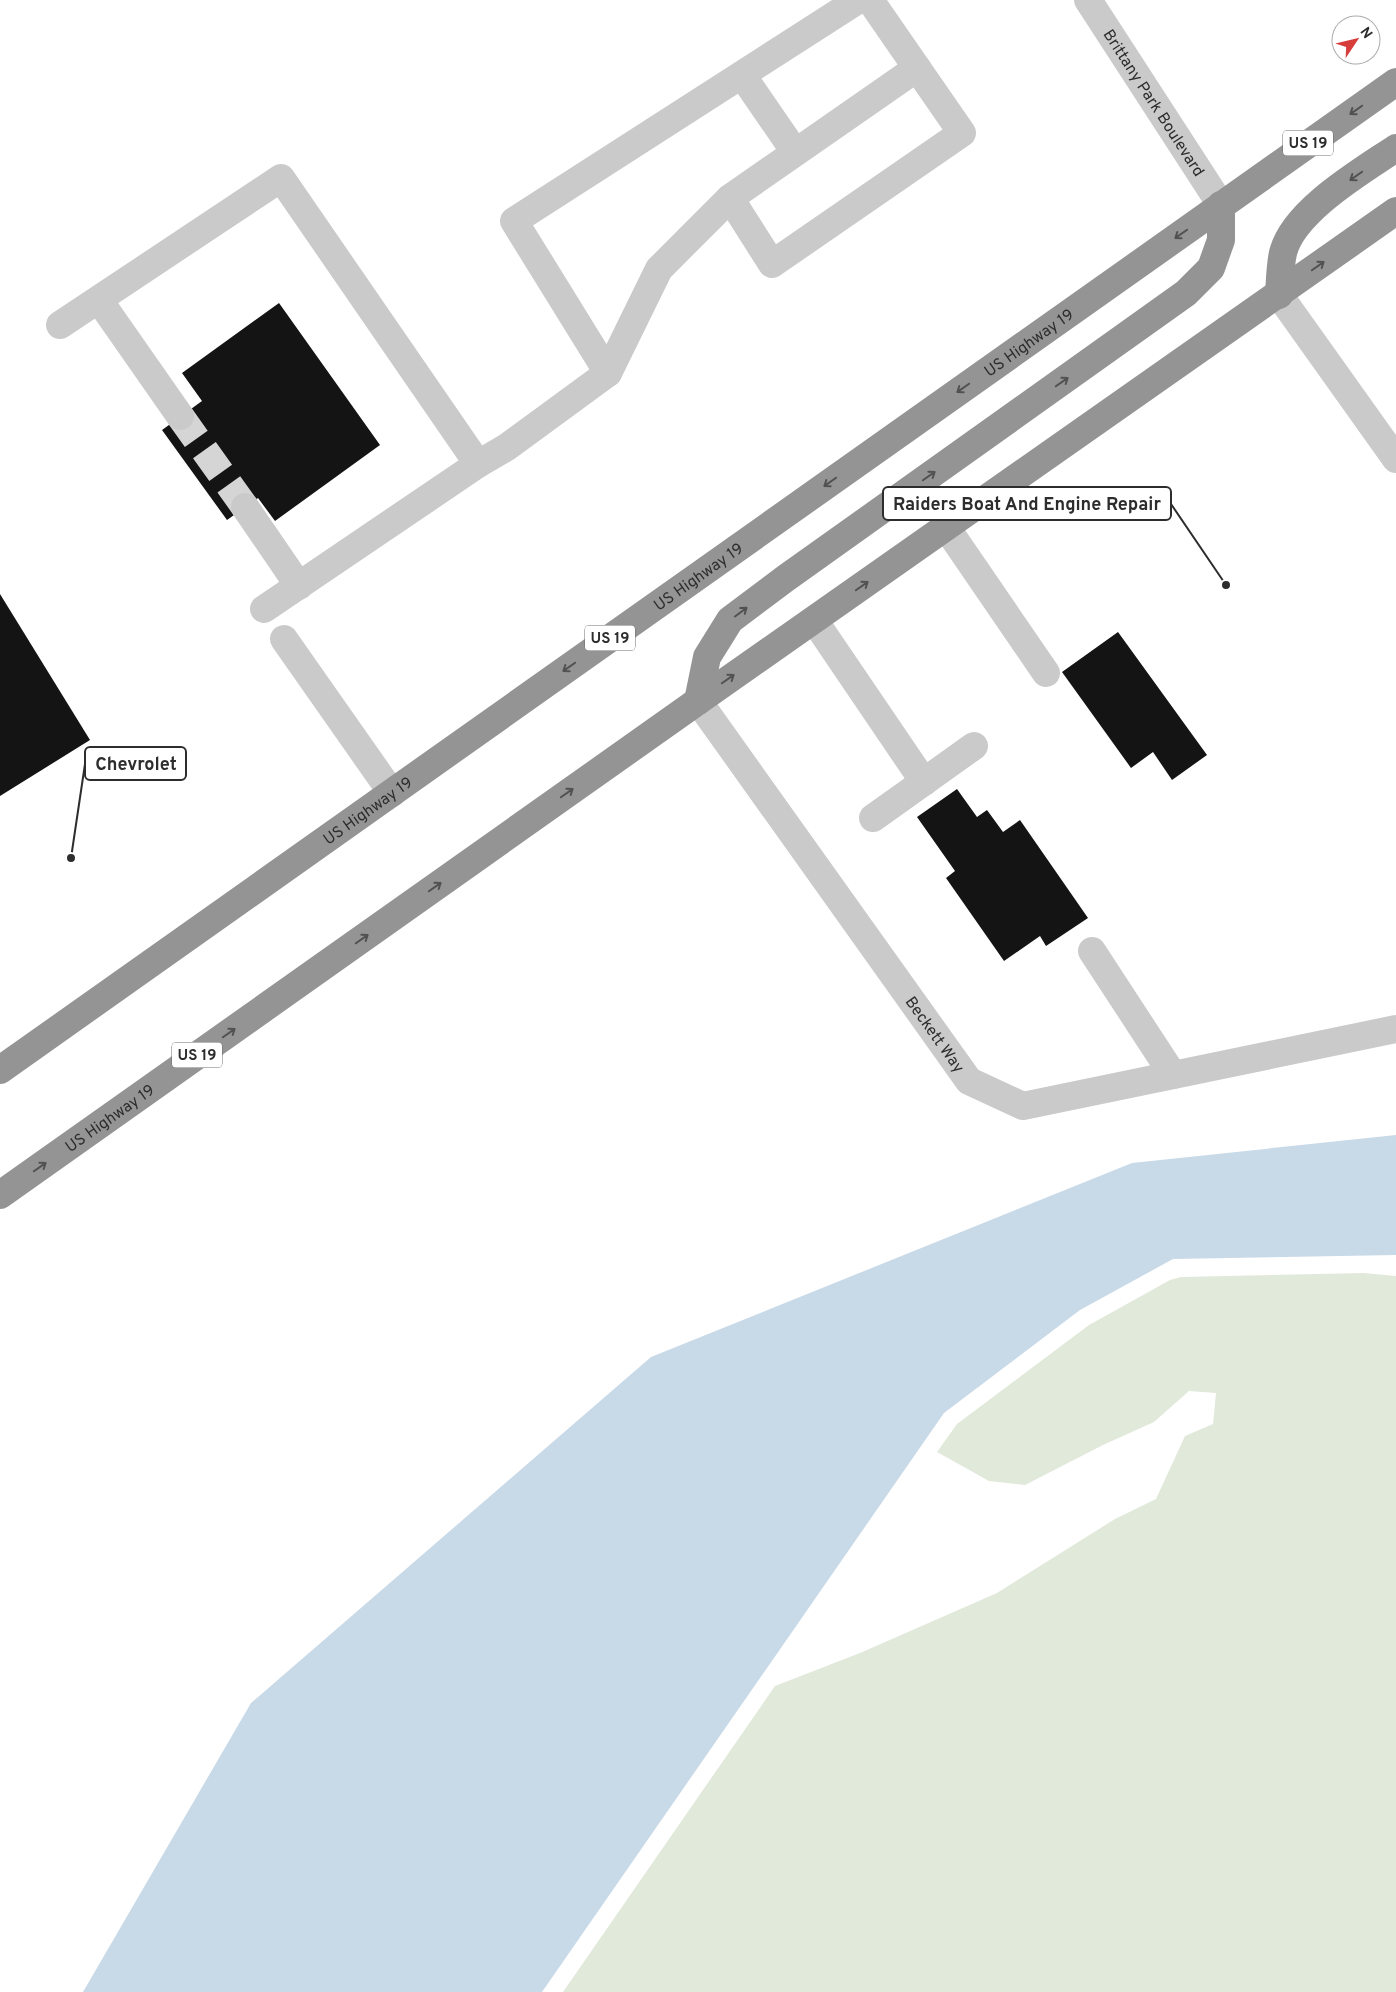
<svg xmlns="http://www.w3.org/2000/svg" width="1396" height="1992" viewBox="0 0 1396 1992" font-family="Overpass,sans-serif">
  <rect width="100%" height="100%" fill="#fff"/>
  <polygon fill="#e1e9db" points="1364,1273 1396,1276 1396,1992 563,1992 775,1686 860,1653 997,1593 1115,1519 1156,1499 1185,1436 1213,1424 1216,1393 1189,1391 1154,1422 1103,1445 1025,1485 989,1481 937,1452 957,1424 1089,1325 1170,1280 1181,1277"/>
  <polygon fill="#c8d9e8" points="1396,1135 1396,1255 1173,1259 1080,1310 944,1413 542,1992 83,1992 251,1703 651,1357 1132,1163"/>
  <g fill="#141414">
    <polygon points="279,303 380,445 275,521 258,498 227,520 162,430 202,401 182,373"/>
    <polygon points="0,594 90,740 0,796"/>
    <polygon points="1118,632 1207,755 1172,780 1153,752 1131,768 1062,672"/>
    <polygon points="957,789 977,817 987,810 1003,832 1020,820 1088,918 1046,946 1040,936 1004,961 946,878 955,871 917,817"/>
  </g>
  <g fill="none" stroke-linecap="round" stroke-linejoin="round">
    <polyline stroke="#d5d5d5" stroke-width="28" stroke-dasharray="28 14" stroke-linecap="butt" points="180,416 245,507"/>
    <g stroke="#cacaca" stroke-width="28">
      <path id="s1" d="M1088 0 1221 205"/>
      <polyline points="742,75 795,152"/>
      <polyline points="730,198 772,264 962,133 917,68"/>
      <polyline points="1279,295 1396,459"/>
      <polyline points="99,300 180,416"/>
      <polyline points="60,325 281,178 478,464 264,609"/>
      <polyline points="608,373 514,221 858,0"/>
      <polyline points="478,464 507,447 608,373 659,269 730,198 917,68 870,0"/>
      <polyline points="245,507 299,586"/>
      <polyline points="946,527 1046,673"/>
      <polyline points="814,620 924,782"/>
      <polyline points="284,639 392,793"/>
      <path id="s2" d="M698 701 969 1081 1023 1106 1396 1029"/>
      <polyline points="873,818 974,746"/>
      <polyline points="1092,951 1173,1075"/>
    </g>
    <g stroke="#949494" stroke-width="28">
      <path d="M1279 295C1280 281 1280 266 1283 253 1293 211 1362 171 1396 148"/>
      <polyline points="698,701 707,657 730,620 786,578 1186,293 1211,268 1221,240 1221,205"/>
      <path id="s3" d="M0 1070 1396 82"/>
      <path id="s4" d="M0 1195 698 701 1396 211"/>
    </g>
  </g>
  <defs><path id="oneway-shaft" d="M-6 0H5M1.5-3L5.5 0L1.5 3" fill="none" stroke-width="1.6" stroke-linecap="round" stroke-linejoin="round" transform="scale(1.25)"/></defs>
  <g stroke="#515151">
    <use href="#oneway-shaft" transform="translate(1356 110) rotate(145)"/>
    <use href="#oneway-shaft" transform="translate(1356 176) rotate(145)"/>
    <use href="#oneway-shaft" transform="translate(1181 234) rotate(145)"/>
    <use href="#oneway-shaft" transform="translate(1318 266) rotate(-35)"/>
    <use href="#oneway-shaft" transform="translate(1062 382) rotate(-35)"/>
    <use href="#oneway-shaft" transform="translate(963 388) rotate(145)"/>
    <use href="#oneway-shaft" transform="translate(929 476) rotate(-35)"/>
    <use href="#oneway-shaft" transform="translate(830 482) rotate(145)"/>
    <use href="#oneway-shaft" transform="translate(862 586) rotate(-35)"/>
    <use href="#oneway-shaft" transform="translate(741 612) rotate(-37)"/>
    <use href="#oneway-shaft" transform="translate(569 667) rotate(145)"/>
    <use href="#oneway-shaft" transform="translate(728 679) rotate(-35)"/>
    <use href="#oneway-shaft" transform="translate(567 793) rotate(-35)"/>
    <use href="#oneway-shaft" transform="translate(435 887) rotate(-35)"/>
    <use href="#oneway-shaft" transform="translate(362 939) rotate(-35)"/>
    <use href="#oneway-shaft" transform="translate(229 1033) rotate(-35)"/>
    <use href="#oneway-shaft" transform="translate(40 1167) rotate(-35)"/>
  </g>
  <g text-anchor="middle" stroke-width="5" stroke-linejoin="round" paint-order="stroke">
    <g fill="#fff" stroke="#6c6c6c" stroke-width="1">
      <rect x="1283" y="130.5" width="50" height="25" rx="4"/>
      <rect x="585" y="625.5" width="50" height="25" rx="4"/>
      <rect x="172" y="1042.5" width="50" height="25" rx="4"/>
    </g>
    <g font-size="15" font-weight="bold" fill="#2d2d2d">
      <text x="1308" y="148">US 19</text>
      <text x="610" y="643">US 19</text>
      <text x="197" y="1060">US 19</text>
    </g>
    <g font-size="16" fill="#2d2d2d" stroke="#fff">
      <text dy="6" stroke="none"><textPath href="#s1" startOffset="122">Brittany Park Boulevard</textPath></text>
      <text dy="6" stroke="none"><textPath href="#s3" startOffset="1260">US Highway 19</textPath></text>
      <text dy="6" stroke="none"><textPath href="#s3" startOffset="855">US Highway 19</textPath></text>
      <text dy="6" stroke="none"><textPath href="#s3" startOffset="450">US Highway 19</textPath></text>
      <text dy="6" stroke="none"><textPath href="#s2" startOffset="409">Beckett Way</textPath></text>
      <text dy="6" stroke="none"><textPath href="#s4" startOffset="134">US Highway 19</textPath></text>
    </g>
  </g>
  <path fill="none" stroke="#2d2d2d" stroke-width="2" d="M1226 585L1171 504M71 858L85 764"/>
  <g fill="#2d2d2d" stroke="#fff" stroke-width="2">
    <circle cx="1226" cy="585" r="5"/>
    <circle cx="71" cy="858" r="5"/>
  </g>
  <g fill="#fff" stroke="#2d2d2d" stroke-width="2">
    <rect x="883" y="487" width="288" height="33" rx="5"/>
    <rect x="85" y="747" width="101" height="33" rx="5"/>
  </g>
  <g font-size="18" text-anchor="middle" font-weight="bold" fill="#2d2d2d">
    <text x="1027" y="510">Raiders Boat And Engine Repair</text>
    <text x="136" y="770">Chevrolet</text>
  </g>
  <g transform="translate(1356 40) rotate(55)"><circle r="24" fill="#ffffff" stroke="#ababab"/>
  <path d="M0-4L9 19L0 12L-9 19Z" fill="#d73d3b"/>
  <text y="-8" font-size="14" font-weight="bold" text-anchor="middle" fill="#2d2d2d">N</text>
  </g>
</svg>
